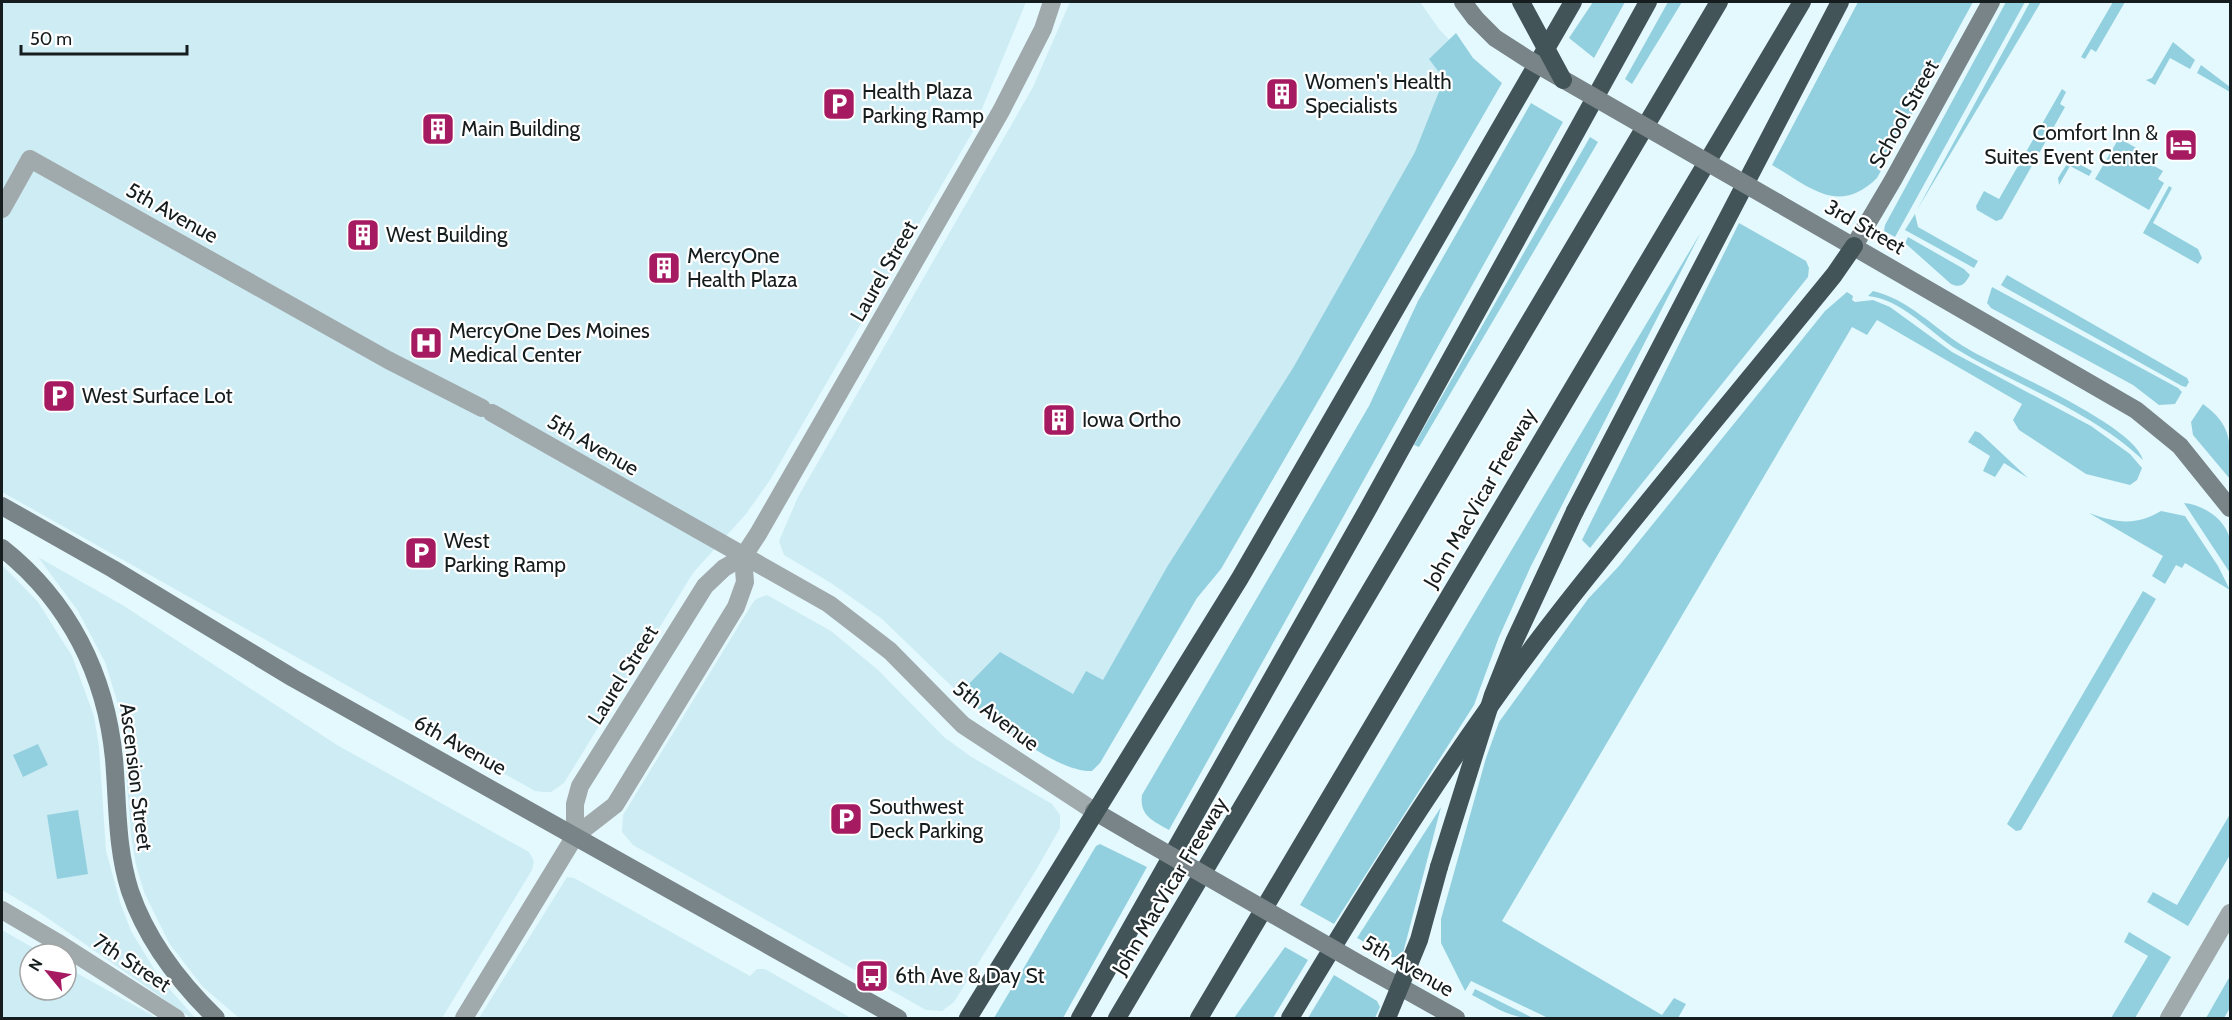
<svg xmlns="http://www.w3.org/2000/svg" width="2232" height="1020" viewBox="0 0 2232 1020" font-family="Cabin,sans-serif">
  <rect width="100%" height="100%" fill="#e4f9fe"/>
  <g fill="#ceecf4">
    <polygon points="2,2 1026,2 972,133 770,480 746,514 693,573 564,783 551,792 543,792 535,791 2,492"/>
    <polygon points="1070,2 1420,2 1439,29 1472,64 1142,658 1073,769 1011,733 970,704 882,619 831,583 784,555 779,541 798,497 1033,87"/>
    <polygon points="38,557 124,606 337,745 529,852 534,861 532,870 442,1018 239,1018 202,986 169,943 144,892 136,865 131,836 122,717 105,662 78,611"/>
    <polygon points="2,565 38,602 72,656 94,716 99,747 106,851 121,905 131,931 159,977 195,1018 191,1018 39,912 2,890"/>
    <polygon points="767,595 831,631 878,670 944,737 970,756 1052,804 1060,815 1060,828 1036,870 954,1002 942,1011 926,1010 633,845 622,832 623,815 752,604 756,599"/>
    <polygon points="567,877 574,878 750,976 757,969 765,969 851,1018 479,1018"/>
    <polygon points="2,930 44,954 30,954 30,990 66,990 66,967 157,1018 2,1018"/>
  </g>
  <g fill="#93d0df">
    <polygon points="1593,2 1625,2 1594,58 1569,38"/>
    <polygon points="1668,2 1682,2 1632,84 1625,79"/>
    <path d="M1858 2H1973L1877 178C1838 216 1810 187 1772 165Z"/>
    <polygon points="2006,2 2025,2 1895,237 1884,231 1885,225"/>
    <polygon points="2030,2 2041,2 1917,210"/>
    <polygon points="2113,2 2125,2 2096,52 2091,49 2085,59 2081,57"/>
    <path d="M1456 33 1473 58 1502 83 1221 569 1197 598 1100 763 1092 771C1058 773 993 721 966 699L964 689 1000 652 1073 694 1086 671 1103 680 1167 567 1293 368 1415 152 1444 79 1429 59Z"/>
    <polygon points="2173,42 2195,60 2190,69 2170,58 2155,85 2146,80 2152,78"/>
    <polygon points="2201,65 2230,87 2230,92 2197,73"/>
    <polygon points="2062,89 2066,92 2060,104 2065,107 2002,219 1996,221 1977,210 1976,206 1984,191 1999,199"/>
    <path d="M1531 103 1563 122 1169 830C1154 821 1139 816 1142 795L1369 406 1418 301Z"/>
    <polygon points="1590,137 1598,142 1419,447 1414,445"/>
    <polygon points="2119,138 2145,153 2142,159 2163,171 2158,179 2164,183 2149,210 2095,179"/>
    <polygon points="2070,159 2092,171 2089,176 2070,166 2059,185 2058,178"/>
    <polygon points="2169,186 2172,188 2153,223 2198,249 2202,258 2198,264 2143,233"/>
    <polygon points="1915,214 1918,227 1978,261 1974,268 1905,230"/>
    <polygon points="1739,223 1806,261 1809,268 1808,277 1590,548 1582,540"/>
    <polygon points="1701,232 1531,566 1499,637 1474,705 1334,924 1300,905"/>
    <path d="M1908 237 1964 269 1970 275C1965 283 1962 289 1951 284L1905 243Z"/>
    <polygon points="2007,275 2187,378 2189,382 2186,387 2182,386 2004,287 2001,285"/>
    <polygon points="1992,287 2178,388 2182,392 2175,404 2159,405 2133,385 1991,308 1987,303"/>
    <path d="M1873 291C1908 299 1933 327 1963 346 1998 368 2134 424 2143 460 2090 410 2019 387 1958 350 1930 333 1902 299 1868 296Z"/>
    <polygon points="1847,292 1853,296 1852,300 1855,302 1873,300 1890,307 1952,352 2091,426 2130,454 2142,468 2137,480 2130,485 2086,474 2019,430 2013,420 2022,404 1877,320 1867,335 1852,327 1502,921 1662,1015 1674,998 1686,1004 1678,1018 1548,1018 1471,981 1465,991 1441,943 1441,919 1486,758 1499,722 1588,599 1619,566 1825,311"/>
    <path d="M2203 404C2232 425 2231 442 2230 479L2193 435 2191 422Z"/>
    <polygon points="1975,431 1980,433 2028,478 2004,463 1995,477 1983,471 1990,456 1968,442"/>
    <path d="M2184 503C2204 505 2225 519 2230 539 2232 549 2231 563 2230 573Z"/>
    <path d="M2161 511 2185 516 2218 566 2230 590 2185 563 2182 568 2176 565 2165 584 2152 576 2163 556 2089 513C2116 523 2136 526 2161 511Z"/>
    <polygon points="2143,591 2156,599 2021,830 2016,831 2007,824"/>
    <polygon points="38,744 48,765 23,777 13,755"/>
    <polygon points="1441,807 1403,953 1398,957 1392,957 1357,938"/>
    <polygon points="78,810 88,874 57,879 47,815"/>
    <polygon points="2230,814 2230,855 2188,926 2147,902 2153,892 2177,905"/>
    <polygon points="1100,844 1147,867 1063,1018 994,1018 1096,846"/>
    <polygon points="2129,932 2171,957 2135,1018 2111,1018 2148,956 2124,942"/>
    <polygon points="1285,947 1308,960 1273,1018 1234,1018"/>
    <polygon points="1334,975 1377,1001 1380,1007 1375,1018 1308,1018"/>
    <polygon points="2230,976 2230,1008 2224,1018 2206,1018"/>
    <path d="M1475 989 1533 1018C1510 1019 1492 1005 1472 995Z"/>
  </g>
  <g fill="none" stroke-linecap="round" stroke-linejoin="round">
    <g stroke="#a0a9ab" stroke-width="18">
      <polyline points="2,209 30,159 388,360 482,408"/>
      <polyline points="492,413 829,604 890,651 963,725 1094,811"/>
      <polyline points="575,836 575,804 580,786 705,586 724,568 743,557 758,534 1001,111 1043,29 1052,2"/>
      <polyline points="2,910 60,944 176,1018"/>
      <polyline points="464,1018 575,836 615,805 736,607 745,582 743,557"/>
      <polyline points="2169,1018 2230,913"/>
    </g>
    <g stroke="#788487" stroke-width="18">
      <polyline points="1463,2 1475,18"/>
      <polyline points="1778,203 2136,410 2180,446 2230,508"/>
      <polyline points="1854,246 1893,180 1991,2"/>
      <polyline points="2,506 113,569 293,678 898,1018"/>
      <path d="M2 548C69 601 106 675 114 759 118 804 116 847 130 891 147 941 179 982 216 1018"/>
      <polyline points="1094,811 1140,838"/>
      <polyline points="1363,966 1456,1018"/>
    </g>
    <g stroke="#435459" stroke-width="18">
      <polyline points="1575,511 1840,2"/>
      <polyline points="968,1018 1240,578 1573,2"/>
      <polyline points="1080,1018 1369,507 1648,2"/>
      <polyline points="1117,1018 1719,2"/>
      <polyline points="1199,1018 1802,2"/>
      <path d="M1290 1018C1374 878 1461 738 1562 609 1650 497 1743 387 1834 275L1854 246"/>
      <polyline points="1387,1018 1419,940 1439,867"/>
    </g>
    <g stroke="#788487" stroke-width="18">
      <polyline points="1475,18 1495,38 1526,58 1778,203"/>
      <polyline points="1140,838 1363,966"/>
    </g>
    <g stroke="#435459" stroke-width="18">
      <polyline points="1521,2 1563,80"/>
      <polyline points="1439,867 1493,695 1514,642 1575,511"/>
    </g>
  </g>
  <defs>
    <symbol id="building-square" viewBox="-11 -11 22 22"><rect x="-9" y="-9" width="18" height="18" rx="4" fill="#a51a61" stroke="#fff"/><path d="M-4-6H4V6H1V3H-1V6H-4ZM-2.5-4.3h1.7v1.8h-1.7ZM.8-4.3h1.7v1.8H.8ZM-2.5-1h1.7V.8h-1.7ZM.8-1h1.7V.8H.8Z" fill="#fff"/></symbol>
    <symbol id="parking-square" viewBox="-11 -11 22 22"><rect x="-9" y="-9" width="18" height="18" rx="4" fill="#a51a61" stroke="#fff"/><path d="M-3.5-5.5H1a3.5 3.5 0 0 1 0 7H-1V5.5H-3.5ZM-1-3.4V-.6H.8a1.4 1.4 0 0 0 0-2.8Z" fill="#fff"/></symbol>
    <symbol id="hotel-square" viewBox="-11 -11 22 22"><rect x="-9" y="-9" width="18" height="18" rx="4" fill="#a51a61" stroke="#fff"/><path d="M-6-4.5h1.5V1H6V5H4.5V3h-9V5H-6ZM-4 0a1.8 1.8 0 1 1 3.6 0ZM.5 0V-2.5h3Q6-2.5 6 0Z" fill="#fff"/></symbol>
    <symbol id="hospital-square" viewBox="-11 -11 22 22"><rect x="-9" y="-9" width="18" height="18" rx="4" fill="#a51a61" stroke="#fff"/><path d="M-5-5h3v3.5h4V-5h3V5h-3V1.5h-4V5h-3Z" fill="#fff"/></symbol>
    <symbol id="bus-square" viewBox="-11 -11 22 22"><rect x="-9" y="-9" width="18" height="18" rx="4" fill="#a51a61" stroke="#fff"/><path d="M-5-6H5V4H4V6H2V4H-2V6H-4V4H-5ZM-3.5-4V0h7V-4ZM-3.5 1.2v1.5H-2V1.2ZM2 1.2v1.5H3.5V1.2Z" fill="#fff"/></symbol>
  </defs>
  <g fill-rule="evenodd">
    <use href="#building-square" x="1263" y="75" width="38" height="38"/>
    <use href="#parking-square" x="820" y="85" width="38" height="38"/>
    <use href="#building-square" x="419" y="110" width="38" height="38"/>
    <use href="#hotel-square" x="2162" y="126" width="38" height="38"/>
    <use href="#building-square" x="344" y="216" width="38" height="38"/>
    <use href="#building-square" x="645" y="249" width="38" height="38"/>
    <use href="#hospital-square" x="407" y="324" width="38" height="38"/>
    <use href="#parking-square" x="40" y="377" width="38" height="38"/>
    <use href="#building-square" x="1040" y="401" width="38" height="38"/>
    <use href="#parking-square" x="402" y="534" width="38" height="38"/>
    <use href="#parking-square" x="827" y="800" width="38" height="38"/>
    <use href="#bus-square" x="853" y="957" width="38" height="38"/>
  </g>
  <g text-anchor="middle" stroke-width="4.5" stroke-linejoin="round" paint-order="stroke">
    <g font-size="21" fill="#161d1f" stroke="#fff" text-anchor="start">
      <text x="1305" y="89">Women's Health<tspan x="1305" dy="24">Specialists</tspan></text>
      <text x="862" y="99">Health Plaza<tspan x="862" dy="24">Parking Ramp</tspan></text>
      <text x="461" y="136">Main Building</text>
      <text x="2158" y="140" text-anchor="end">Comfort Inn &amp;<tspan x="2158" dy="24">Suites Event Center</tspan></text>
      <text x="386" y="242">West Building</text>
      <text x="687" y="263">MercyOne<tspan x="687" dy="24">Health Plaza</tspan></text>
      <text x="449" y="338">MercyOne Des Moines<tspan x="449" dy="24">Medical Center</tspan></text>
      <text x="82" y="403">West Surface Lot</text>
      <text x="1082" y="427">Iowa Ortho</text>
      <text x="444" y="548">West<tspan x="444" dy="24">Parking Ramp</tspan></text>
      <text x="869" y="814">Southwest<tspan x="869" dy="24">Deck Parking</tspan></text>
      <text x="895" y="983">6th Ave &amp; Day St</text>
    </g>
    <g font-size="21" fill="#161d1f" stroke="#fff">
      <text transform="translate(1904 114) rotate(-61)" y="7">School Street</text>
      <text transform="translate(172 213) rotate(29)" y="7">5th Avenue</text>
      <text transform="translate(1865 227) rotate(30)" y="7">3rd Street</text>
      <text transform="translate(884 271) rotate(-60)" y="7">Laurel Street</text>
      <text transform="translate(593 445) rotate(30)" y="7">5th Avenue</text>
      <text transform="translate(1480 498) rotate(-60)" y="7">John MacVicar Freeway</text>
      <text transform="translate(623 675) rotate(-58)" y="7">Laurel Street</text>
      <text transform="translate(996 716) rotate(37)" y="7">5th Avenue</text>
      <text transform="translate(460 745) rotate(29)" y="7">6th Avenue</text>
      <text transform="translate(136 777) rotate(83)" y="7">Ascension Street</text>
      <text transform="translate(1170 886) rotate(-59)" y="7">John MacVicar Freeway</text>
      <text transform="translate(132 963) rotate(33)" y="7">7th Street</text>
      <text transform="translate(1408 966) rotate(30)" y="7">5th Avenue</text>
    </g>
  </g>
  <rect width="2232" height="1020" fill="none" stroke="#161d1f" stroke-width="6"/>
  <g transform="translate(48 972) rotate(300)"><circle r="28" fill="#ffffff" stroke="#a2a5a5" stroke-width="1.5"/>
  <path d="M0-4.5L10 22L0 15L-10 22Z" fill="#a51a61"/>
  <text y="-9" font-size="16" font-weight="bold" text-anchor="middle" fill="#161d1f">N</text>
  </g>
  <path d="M21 45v9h166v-9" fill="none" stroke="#161d1f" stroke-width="3"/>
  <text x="30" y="45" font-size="18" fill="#161d1f" stroke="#ffffff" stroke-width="4.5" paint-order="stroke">50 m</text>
</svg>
